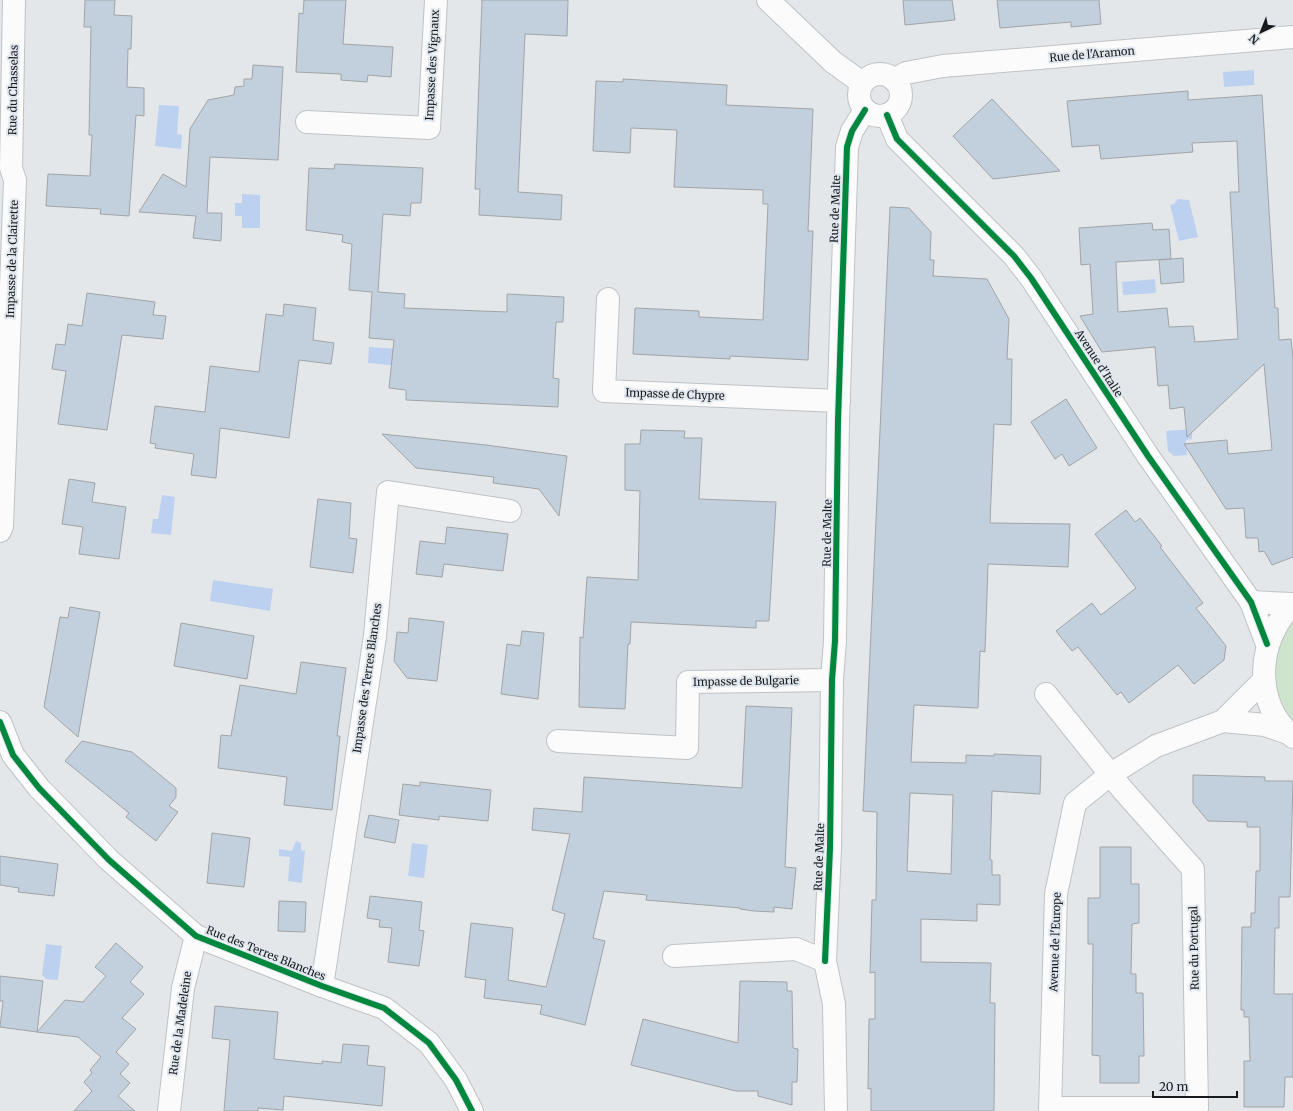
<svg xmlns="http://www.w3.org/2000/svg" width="1293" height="1111" viewBox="0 0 1293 1111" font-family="Merriweather,serif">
  <rect width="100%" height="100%" fill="#e4e7ea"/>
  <polygon fill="#cfe4cd" points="1293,604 1293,737 1264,680"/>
  <g fill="#bcd1f0">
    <polygon points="1254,70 1254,85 1224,87 1223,72"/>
    <polygon points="159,105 179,106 177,134 182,135 181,149 155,146"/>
    <polygon points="242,194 260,195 260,228 242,228 242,216 235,216 235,203 242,203"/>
    <polygon points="1178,199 1189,200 1198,237 1179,241 1170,205 1174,204"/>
    <polygon points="1155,279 1156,293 1123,295 1122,282"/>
    <polygon points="369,347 401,349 400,366 368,363"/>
    <polygon points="1192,429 1192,439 1186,440 1187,455 1174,456 1168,451 1166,431"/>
    <polygon points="162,495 175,497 171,535 151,533 153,519 158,519"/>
    <polygon points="213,580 273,589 270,611 210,601"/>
    <polygon points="296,841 301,843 301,850 305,851 302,883 288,881 290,857 279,856 279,849 292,851"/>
    <polygon points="412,843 428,845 424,878 408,876"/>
    <polygon points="46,944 62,946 58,980 46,979 42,975"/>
  </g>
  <g fill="#c2d0de" stroke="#a1a4a6" fill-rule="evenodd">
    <polygon points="85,0 115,0 114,15 132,16 131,49 128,49 127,87 144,88 144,116 136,115 129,216 100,214 101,209 46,206 48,174 90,176 92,135 89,135 91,27 84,27"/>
    <polygon points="304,0 346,0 343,44 393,47 391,77 368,75 367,82 341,80 341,74 296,72 299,13 303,14"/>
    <polygon points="482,0 568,0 567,36 525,34 518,192 562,195 561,220 479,215 480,189 475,189"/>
    <polygon points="903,0 952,0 955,20 905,25"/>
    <polygon points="997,0 1099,0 1101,24 1071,27 1071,22 1000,28"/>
    <polygon points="253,65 283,67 278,160 210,157 207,213 222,213 221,241 193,238 196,216 139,212 163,174 186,187 190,129 208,100 234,95 235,87 244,86 244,79 252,79"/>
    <polygon points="623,79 727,85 726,105 813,109 808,231 813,231 808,360 730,356 730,359 633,354 635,308 699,311 699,317 763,320 768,204 763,204 763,190 674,187 677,130 631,128 630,153 593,151 596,81 623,82"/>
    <polygon points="1188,91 1188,100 1262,95 1275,308 1278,308 1279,340 1291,339 1293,357 1293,557 1272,565 1264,551 1259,552 1258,538 1246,538 1244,508 1226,509 1184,444 1227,440 1228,454 1272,450 1264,364 1187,437 1184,407 1170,409 1168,385 1158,386 1155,347 1102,352 1080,316 1093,314 1090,264 1081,265 1079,228 1152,223 1153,230 1169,229 1171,259 1116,262 1118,312 1167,308 1169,327 1193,326 1195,342 1238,339 1230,192 1239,192 1237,141 1192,143 1193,152 1101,159 1099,145 1072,147 1067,101"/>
    <polygon points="992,99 1060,171 993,179 953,136"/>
    <polygon points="335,164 423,168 421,203 411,203 410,216 383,214 378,292 405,294 404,308 507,312 507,294 564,297 563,322 556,322 553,378 559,379 558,407 406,400 406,390 389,388 394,340 369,338 372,292 349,290 352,244 342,242 343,235 306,230 309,168 334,169"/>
    <path d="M890 207 909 208 931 232 930 260H934L933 276 987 279 1009 319 1007 359H1012L1011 425 994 424 990 523 1070 524 1068 567 988 564 985 652 980 651 978 708 914 705 911 762 966 763V755L994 756V754L1041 756 1040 794 992 791 990 860H992V875H1000V905L977 904V921L921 919V962L991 963 990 1003H995L994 1111H871V1088L868 1089 869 1019H875V972L870 973 872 900H876L877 812 863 811ZM910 793 953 795 951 874 907 871Z"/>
    <polygon points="1183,258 1184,282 1161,284 1159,260"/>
    <polygon points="87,293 155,302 153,315 166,316 163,339 122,335 107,430 58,424 66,371 52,369 56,344 65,345 68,324 82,326"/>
    <polygon points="284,304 316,308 313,340 334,343 331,364 299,360 289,438 220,428 216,478 191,475 194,454 155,448 156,444 150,443 155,406 205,412 210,366 259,372 266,314 283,316"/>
    <polygon points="1066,399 1097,448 1069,466 1062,454 1055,459 1031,422"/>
    <polygon points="641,430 685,431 684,438 702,438 699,499 776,502 769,621 756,621 756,628 631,622 630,644 628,644 625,709 579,707 580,637 583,638 587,577 638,580 640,491 625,490 625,444 640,444"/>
    <polygon points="382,434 486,445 567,456 559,516 539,489 493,483 494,477 416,468"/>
    <polygon points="69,479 95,483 92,502 126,507 119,559 79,554 83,527 62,524"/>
    <polygon points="318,499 351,503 349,538 357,539 353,573 310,567"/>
    <polygon points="1126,510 1135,522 1140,518 1162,546 1160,547 1203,603 1196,608 1226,646 1224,660 1194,684 1178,665 1129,703 1121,692 1117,695 1078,647 1072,651 1056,631 1092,603 1101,615 1136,588 1095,534"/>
    <polygon points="447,527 508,534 503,571 444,564 442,577 416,574 420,541 445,544"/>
    <polygon points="70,607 100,612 78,737 44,707 60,617 68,618"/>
    <polygon points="409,618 444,622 437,681 407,678 394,661 397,632 408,633"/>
    <polygon points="181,623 254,636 247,679 174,666"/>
    <polygon points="522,631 544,633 538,699 501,694 507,644 520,646"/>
    <polygon points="301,662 346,668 337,736 340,736 332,810 284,805 287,777 218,768 221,735 231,736 240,685 296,694"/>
    <polygon points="746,706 792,708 785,867 796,868 792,909 774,907 774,912 754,911 740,909 740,908 646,900 647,895 604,891 593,938 605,941 585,1025 540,1014 542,1005 484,998 486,980 465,977 471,923 513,928 508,980 546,987 565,914 552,910 570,834 532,830 534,808 582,812 584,777 742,788"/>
    <polygon points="82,741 132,752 176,788 176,797 169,806 178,812 156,841 126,817 129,813 65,761"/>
    <polygon points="1193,775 1265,777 1265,781 1293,781 1290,897 1279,897 1279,928 1275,928 1274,994 1293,994 1293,1077 1285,1077 1284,1107 1244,1107 1244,1061 1250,1061 1249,1017 1244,1017 1244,1010 1241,1010 1242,927 1251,927 1251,913 1255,913 1256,871 1260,871 1260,827 1247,827 1247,822 1208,821 1193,803"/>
    <polygon points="420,782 491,790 488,821 439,816 439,820 399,815 403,784 420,786"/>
    <polygon points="369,815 399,820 395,843 364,837"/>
    <polygon points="212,833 250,838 244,887 207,883"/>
    <polygon points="1100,847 1131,847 1131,884 1139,884 1139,923 1132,924 1131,974 1136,974 1136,993 1143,993 1144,1056 1139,1056 1139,1083 1100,1083 1100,1056 1092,1055 1093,944 1088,944 1088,898 1100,898"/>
    <polygon points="0,856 58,864 54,896 18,892 19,888 0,885"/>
    <polygon points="370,896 422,902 419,930 424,931 419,966 388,962 392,928 379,927 380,920 367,918"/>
    <polygon points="279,901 306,902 305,932 278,931"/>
    <polygon points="116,943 143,967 130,982 144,994 122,1018 136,1029 116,1052 129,1064 120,1074 130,1083 118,1096 135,1111 74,1111 92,1091 84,1082 92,1073 90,1070 101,1057 78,1037 37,1032 65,1000 83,1002 106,976 95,967"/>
    <polygon points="0,976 43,981 37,1032 0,1027 3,1001 0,1001"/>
    <polygon points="740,981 787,982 787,991 792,991 793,1048 798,1049 797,1082 792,1082 792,1105 758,1096 758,1091 736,1091 631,1065 643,1019 738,1043"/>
    <polygon points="215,1006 278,1012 274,1059 322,1064 322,1061 341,1063 343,1044 369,1046 367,1065 385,1067 382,1106 284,1096 283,1110 258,1108 258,1111 224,1111 230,1040 212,1038"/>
  </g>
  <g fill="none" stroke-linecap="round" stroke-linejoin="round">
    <defs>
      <g id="street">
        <polyline points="768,0 833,62 862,83"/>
        <circle cx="880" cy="95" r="21"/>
        <polyline points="894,80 906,73 943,66 1293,37"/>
        <polyline points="887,115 897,139 1014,256 1031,278 1148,456 1251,602 1267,644"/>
        <polyline points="307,122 429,128 436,0"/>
        <polyline points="608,299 604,391 839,401"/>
        <polyline points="0,531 2,526 15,180 11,168 14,0"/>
        <polyline points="1251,602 1292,604"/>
        <path d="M1293 604C1257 639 1252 703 1293 737"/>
        <polyline points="1046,694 1122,789 1193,869 1197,1108 1050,1108"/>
        <polyline points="1223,721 1265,725 1288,733"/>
        <polyline points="0,722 13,755 39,788 109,860 196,936 322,986 384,1008 429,1043 456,1080 472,1111"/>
        <polyline points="558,741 687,748 688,682 832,680"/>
        <polyline points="674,956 796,949 825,961 834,1004 836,1111"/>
        <polyline points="825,961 830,848 832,680 835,641 838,421 847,147 852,131 865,110"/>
        <polyline points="322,986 375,636 388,492 510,511"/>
        <polyline points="169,1111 183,988 196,936"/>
        <polyline points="1050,1111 1056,894 1075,803 1111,774 1156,746 1223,721 1264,680"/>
      </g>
    </defs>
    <use href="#street" stroke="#bfc2c5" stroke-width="24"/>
    <use href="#street" stroke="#fbfbfc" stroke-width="22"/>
    <defs>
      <g id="cycleway">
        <polyline points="887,115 897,139 1014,256 1031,278 1148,456 1251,602 1267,644"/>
        <polyline points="0,722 13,755 39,788 109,860 196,936 322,986 384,1008 429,1043 456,1080 472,1111"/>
        <polyline points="825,961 830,848 832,680 835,641 838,421 847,147 852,131 865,110"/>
      </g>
    </defs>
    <use href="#cycleway" stroke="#e0e7ee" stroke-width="8"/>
    <use href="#cycleway" stroke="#00873e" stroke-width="6"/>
  </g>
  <g text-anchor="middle" stroke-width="4" stroke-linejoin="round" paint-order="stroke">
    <g font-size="11" fill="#181b1d" stroke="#e0e7ee">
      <text transform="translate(1092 54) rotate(-5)" y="4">Rue de l'Aramon</text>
      <text transform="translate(432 65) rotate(-87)" y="4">Impasse des Vignaux</text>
      <text transform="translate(13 90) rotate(-89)" y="4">Rue du Chasselas</text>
      <text transform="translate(835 209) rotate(-88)" y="4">Rue de Malte</text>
      <text transform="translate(12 259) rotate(-88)" y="4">Impasse de la Clairette</text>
      <text transform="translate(1099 363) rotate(57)" y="4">Avenue d'Italie</text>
      <text transform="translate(675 394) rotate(2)" y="4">Impasse de Chypre</text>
      <text transform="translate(827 533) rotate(-89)" y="4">Rue de Malte</text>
      <text transform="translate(367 678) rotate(-82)" y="4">Impasse des Terres Blanches</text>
      <text transform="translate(746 681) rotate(-1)" y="4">Impasse de Bulgarie</text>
      <text transform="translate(819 857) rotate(-88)" y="4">Rue de Malte</text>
      <text transform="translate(1055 942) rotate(-88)" y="4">Avenue de l'Europe</text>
      <text transform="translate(1194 948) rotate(-91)" y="4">Rue du Portugal</text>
      <text transform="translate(266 953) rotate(22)" y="4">Rue des Terres Blanches</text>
      <text transform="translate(180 1023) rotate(-82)" y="4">Rue de la Madeleine</text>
    </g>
  </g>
  <g transform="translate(1261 32) rotate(223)" stroke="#e0e7ee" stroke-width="3" paint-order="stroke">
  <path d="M0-3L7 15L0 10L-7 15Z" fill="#181b1d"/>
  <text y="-6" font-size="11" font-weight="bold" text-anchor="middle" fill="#181b1d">N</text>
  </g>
  <path d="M1153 1091v6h84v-6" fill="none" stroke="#181b1d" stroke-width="2"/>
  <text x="1159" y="1091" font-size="12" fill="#181b1d" stroke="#e0e7ee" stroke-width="3" paint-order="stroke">20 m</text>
</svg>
